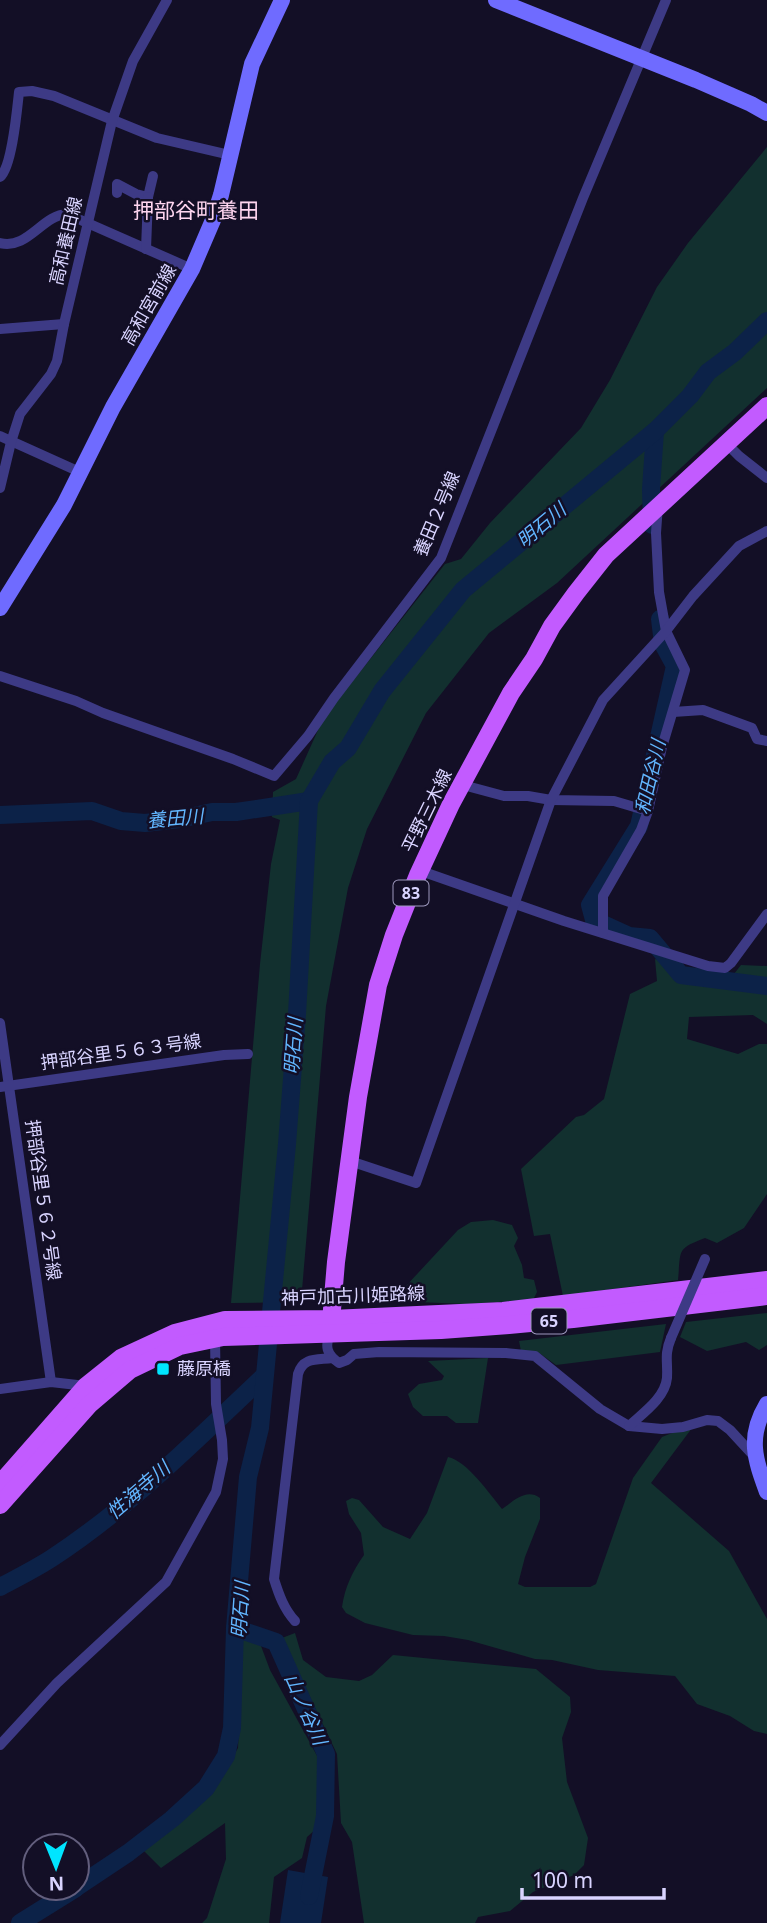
<svg xmlns="http://www.w3.org/2000/svg" width="767" height="1923" viewBox="0 0 767 1923" font-family="'Noto Sans','Noto Sans JP',sans-serif">
  <rect width="100%" height="100%" fill="#130f26"/>
  <g fill="#12302f">
    <polygon points="767,147 767,388 557,583 489,633 426,713 367,829 348,888 326,1006 301,1302 231,1303 260,964 271,864 280,820 272,817 273,792 296,779 323,719 445,564 461,559 490,523 581,428 610,380 657,287 688,243"/>
    <path d="M655 959 730 979 741 965 767 966V1024L753 1015 689 1017 687 1039 738 1054 759 1044H767V1194L744 1228 717 1243 705 1238C676 1249 681 1250 678 1280L563 1296 550 1234 534 1236 521 1169 576 1117 584 1115 604 1099 630 994 657 981Z"/>
    <polygon points="493,1220 512,1225 518,1238 514,1246 522,1265 524,1278 534,1280 537,1292 533,1300 466,1304 392,1301 458,1230 471,1222"/>
    <polygon points="767,1313 767,1345 759,1350 746,1342 707,1351 680,1337 686,1322"/>
    <polygon points="666,1324 660,1352 556,1365 538,1352 521,1351 519,1341"/>
    <polygon points="488,1358 478,1423 456,1423 447,1416 423,1416 413,1407 408,1394 419,1384 442,1380 444,1376 428,1361"/>
    <path d="M695 1424 651 1483 729 1551 767 1619V1734L754 1731 730 1716 697 1704 675 1676 598 1670 552 1660 535 1659 468 1640 444 1636 413 1635 365 1623 346 1613 342 1607C345 1587 352 1572 364 1555L361 1533 349 1514 346 1501 352 1498 359 1500 383 1527 410 1539 427 1513 448 1457C467 1461 489 1493 502 1509 514 1501 526 1488 540 1498V1519L525 1557 518 1584 525 1587H590L596 1584 633 1478 662 1437Z"/>
    <polygon points="295,1633 303,1660 326,1677 359,1681 372,1675 393,1655 536,1669 570,1697 571,1712 562,1738 567,1782 588,1838 584,1865 574,1875 533,1892 510,1911 478,1917 475,1923 364,1923 352,1842 341,1823 337,1754 282,1638"/>
    <polygon points="243,1637 261,1646 270,1670 321,1763 316,1829 307,1837 302,1858 274,1877 269,1923 202,1923 207,1918 226,1859 225,1823 161,1868 141,1848 215,1787 238,1748"/>
  </g>
  <polygon fill="#0c2248" points="288,1870 328,1877 321,1923 280,1923"/>
  <g fill="none" stroke-linecap="round" stroke-linejoin="round">
    <g stroke="#0c2248" stroke-width="18">
      <polyline points="652,525 651,489 655,431"/>
      <polyline points="660,619 663,644 675,666 639,826 590,905 594,920 629,936 650,938 681,975 767,986"/>
      <polyline points="0,815 92,811 121,821 145,823 180,819 212,812 236,812 309,801"/>
      <path d="M0 1587C17 1578 35 1569 52 1558 130 1507 196 1440 264 1376"/>
      <polyline points="235,1628 276,1642 326,1754 325,1816 309,1896"/>
      <polyline points="77,1887 128,1853 172,1819 206,1788 226,1756 232,1728 235,1628 248,1477 260,1428 287,1144 297,1014 309,801 332,762 348,748 382,691 463,590 655,431 690,396 708,372 735,352 767,321"/>
      <polyline points="20,1923 76,1888"/>
    </g>
    <g stroke="#3d3a85" stroke-width="10">
      <path d="M0 177C12 167 17 110 19 92L32 91 54 96 157 138 230 155"/>
      <polyline points="117,193 117,184 136,194 148,197 153,176"/>
      <path d="M0 243C28 250 42 215 67 214L192 269"/>
      <polyline points="146,249 148,197"/>
      <polyline points="0,329 64,324"/>
      <polyline points="0,436 82,473"/>
      <polyline points="727,444 739,456 767,478"/>
      <polyline points="0,488 11,442 20,414 51,374 57,361 64,324 112,121 133,61 167,0"/>
      <polyline points="0,676 76,701 103,713 233,759 274,776 308,736 334,698 441,558 583,198 666,0"/>
      <polyline points="673,712 703,710 752,728 757,739 767,741"/>
      <polyline points="463,785 504,796 528,796 551,800 614,801 648,811"/>
      <polyline points="421,871 564,921 708,966 725,968 731,963 767,914"/>
      <polyline points="603,933 603,896 641,830 648,811 662,747 685,670 666,631 659,592 656,533 658,505"/>
      <polyline points="0,1023 51,1382"/>
      <polyline points="0,1087 224,1055 248,1054"/>
      <polyline points="350,1161 416,1183 551,800 603,700 666,631 693,596 739,546 767,531"/>
      <path d="M330 1333C325 1346 326 1354 339 1363L347 1360 354 1354 379 1352 506 1353 535 1356 600 1409 629 1426 662 1429 683 1427 707 1420 718 1421 730 1430 754 1456"/>
      <polyline points="0,1389 51,1382 86,1386"/>
      <path d="M629 1426C643 1413 665 1398 667 1378 668 1361 664 1355 671 1338"/>
      <path d="M295 1621C284 1609 279 1595 274 1579L298 1374C303 1357 317 1360 332 1358"/>
      <polyline points="0,1745 57,1683 166,1582 216,1492 223,1459 222,1440 216,1404 215,1338"/>
    </g>
    <g stroke="#6f6bff" stroke-width="16">
      <polyline points="496,0 696,80 751,104 767,113"/>
      <polyline points="0,608 64,505 113,407 192,269 213,220 221,195 252,64 282,0"/>
      <path d="M767 1404C747 1437 755 1459 767 1492"/>
    </g>
    <g stroke="#c25bff" stroke-width="18">
      <polyline points="330,1333 336,1262 358,1097 378,985 394,935 418,875 451,804 511,693 534,659 552,626 576,593 606,555 767,406"/>
      <polyline points="0,1484 86,1386 121,1358 175,1333 225,1320 332,1319 503,1311 767,1280"/>
      <polyline points="0,1505 89,1405 130,1370 180,1346 223,1337 441,1330 509,1325 573,1319 767,1296"/>
    </g>
    <polyline stroke="#3d3a85" stroke-width="10" points="671,1338 705,1259"/>
  </g>
  <rect fill="#00e5ff" stroke="#130f26" stroke-width="2.5" x="156" y="1362" width="14" height="14" rx="3.5"/>
  <g text-anchor="middle" stroke-width="5" stroke-linejoin="round" paint-order="stroke">
    <g fill="#130f26" stroke="#9e99be" stroke-width="2">
      <rect x="393.5" y="880.5" width="35" height="25" rx="5"/>
      <rect x="531.5" y="1308.5" width="35" height="25" rx="5"/>
    </g>
    <g font-size="16" font-weight="bold" fill="#d9d4ff">
      <text x="411" y="899">83</text>
      <text x="549" y="1327">65</text>
    </g>
    <g font-size="18" fill="#d9d4ff" stroke="#130f26">
      <text transform="translate(66 241) rotate(-77)" y="6">高和養田線</text>
      <text transform="translate(149 305) rotate(-60)" y="6">高和宮前線</text>
      <text transform="translate(437 514) rotate(-67)" y="6">養田２号線</text>
      <text transform="translate(427 811) rotate(-64)" y="6">平野三木線</text>
      <text transform="translate(121 1052) rotate(-8)" y="6">押部谷里５６３号線</text>
      <text transform="translate(43 1200) rotate(82)" y="6">押部谷里５６２号線</text>
      <text transform="translate(353 1296) rotate(-2)" y="6">神戸加古川姫路線</text>
    </g>
    <g font-size="18" fill="#d9d4ff" stroke="#130f26" text-anchor="start">
      <text x="177" y="1375">藤原橋</text>
    </g>
    <g font-size="19" font-style="italic" fill="#62b6ff" stroke="#130f26">
      <text transform="translate(541 525) rotate(-40)" y="7">明石川</text>
      <text transform="translate(650 777) rotate(-77)" y="7">和田谷川</text>
      <text transform="translate(175 818) rotate(-5)" y="7">養田川</text>
      <text transform="translate(293 1046) rotate(-86)" y="7">明石川</text>
      <text transform="translate(138 1490) rotate(-41)" y="7">性海寺川</text>
      <text transform="translate(240 1610) rotate(-86)" y="7">明石川</text>
      <text transform="translate(306 1709) rotate(66)" y="7">山ノ谷川</text>
    </g>
    <g font-size="21" fill="#ffd6f0" stroke="#130f26">
      <text x="196" y="218">押部谷町養田</text>
    </g>
  </g>
  <g transform="translate(56 1867) rotate(179)"><circle r="33" fill="#130f26" stroke="#625e7d" stroke-width="2"/>
  <path d="M0-5L12 26L0 18L-12 26Z" fill="#00e5ff"/>
  <text y="-10" font-size="19" font-weight="bold" text-anchor="middle" fill="#d9d4ff">N</text>
  </g>
  <path d="M522 1888v10h142v-10" fill="none" stroke="#d9d4ff" stroke-width="3.5"/>
  <text x="532" y="1888" font-size="21" fill="#d9d4ff" stroke="#130f26" stroke-width="5" paint-order="stroke">100 m</text>
</svg>
